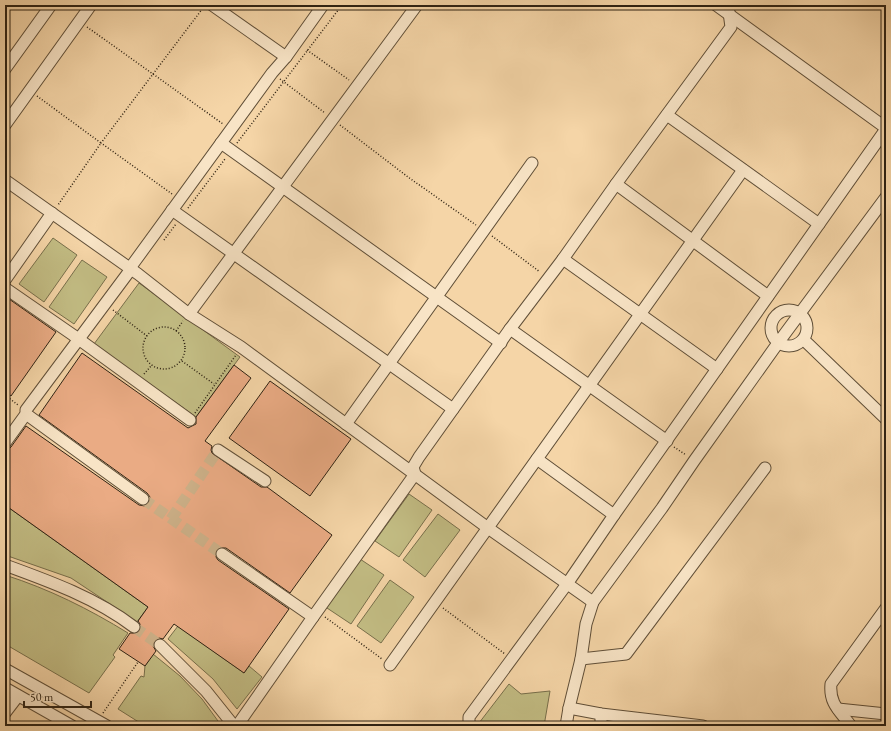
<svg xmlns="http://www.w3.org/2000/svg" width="891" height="731" viewBox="0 0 891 731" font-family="'EB Garamond',serif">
  <rect width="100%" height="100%" fill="#f5d5a7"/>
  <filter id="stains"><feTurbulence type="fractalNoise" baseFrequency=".005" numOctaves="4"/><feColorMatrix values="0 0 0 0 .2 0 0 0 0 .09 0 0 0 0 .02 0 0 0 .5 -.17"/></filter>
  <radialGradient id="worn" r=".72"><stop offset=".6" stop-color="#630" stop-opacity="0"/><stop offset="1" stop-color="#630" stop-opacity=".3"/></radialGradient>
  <g fill="#c2bc83" stroke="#786f4b">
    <polygon points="53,238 77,255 44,302 19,284"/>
    <polygon points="82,260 107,277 74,324 49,307"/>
    <polygon points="139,283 240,357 196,417 94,344"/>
    <polygon points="409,494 432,510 399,557 375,541"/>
    <polygon points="5,505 148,607 137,622 71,578 5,555"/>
    <polygon points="438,514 460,530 425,577 403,560"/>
    <polygon points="357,557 384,575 351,624 324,606"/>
    <path d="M5 575C49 589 89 609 128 633L113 655 115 657 89 693 5 644Z"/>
    <polygon points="390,580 414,597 381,643 357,626"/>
    <polygon points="178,626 244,673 249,666 262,677 237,709 213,679 168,639"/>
    <polygon points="153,654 180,676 202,699 218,721 214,726 145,726 118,709 141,676 144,677 145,666"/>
    <polygon points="509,684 521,694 550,691 544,726 483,726 479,723"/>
  </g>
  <g fill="#eaab84" stroke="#2e2213">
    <polygon points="9,299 56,332 11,396 5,391 5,304"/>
    <polygon points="82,353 188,428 196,424 196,417 234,365 251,378 205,441 212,446 211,450 212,453 261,487 267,487 332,535 290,593 226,548 219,548 216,550 216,557 218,560 289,609 244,673 174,624 163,639 159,638 155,640 153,646 156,651 145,666 119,649 130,633 137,633 140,631 140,624 138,621 148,607 5,505 5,452 11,447 26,426 139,505 145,506 149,503 150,497 147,493 39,415"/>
    <polygon points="270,381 351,439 310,496 229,438"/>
  </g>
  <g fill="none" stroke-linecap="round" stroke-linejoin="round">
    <g stroke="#cdb189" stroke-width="11" stroke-dasharray="11 5.5" stroke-linecap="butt">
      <polyline points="143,499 222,554"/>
      <polyline points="171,519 218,450"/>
      <polyline points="134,627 160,645"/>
    </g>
    <defs>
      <g id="minor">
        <polyline points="212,5 286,57"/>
        <polyline points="716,5 886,128"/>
        <polyline points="5,69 51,5"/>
        <polyline points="667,115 819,224"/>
        <polyline points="5,125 91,5"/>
        <polyline points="221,143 501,343"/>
        <polyline points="5,180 138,274 189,314 241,347 488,528 593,602"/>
        <polyline points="616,184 768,296"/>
        <polyline points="172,210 453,409"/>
        <polyline points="563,259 717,369"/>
        <polyline points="130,268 272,73 286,57 323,5"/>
        <polyline points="5,280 52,213"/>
        <polyline points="5,288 73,335 190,420"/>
        <circle cx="789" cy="328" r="18"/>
        <polyline points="189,314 417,5"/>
        <polyline points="510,329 667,441"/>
        <polyline points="804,340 886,419"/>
        <polyline points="26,414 143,499"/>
        <polyline points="346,424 532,163"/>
        <polyline points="5,443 26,414 26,410 131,269"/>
        <polyline points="218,450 265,481"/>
        <polyline points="537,459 614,515"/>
        <polyline points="222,554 313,617"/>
        <path d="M5 565C49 581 96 598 134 627"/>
        <polyline points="160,645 206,691 234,726"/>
        <polyline points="581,659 626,654 765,468"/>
        <polyline points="390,665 743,170"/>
        <polyline points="5,669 107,726"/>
        <polyline points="5,688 72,726"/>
        <polyline points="569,708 601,714 703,726"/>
        <polyline points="838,709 886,714"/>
        <polyline points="5,713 18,696"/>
        <polyline points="237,726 313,617 415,474 413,467 419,457 510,329 563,259 616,184 731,27 728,5"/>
        <polyline points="469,726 469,717 567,584 614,515 886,129"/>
        <polyline points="566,726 569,708 581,659 586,624 593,602 662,508 694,461 778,343 886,197"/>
        <polyline points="601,726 601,714"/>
        <path d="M851 726C840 711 829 704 831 684L886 608"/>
      </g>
    </defs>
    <use href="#minor" stroke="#604f38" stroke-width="13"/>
    <g stroke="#2e2213" stroke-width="1.5" stroke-dasharray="1 2" stroke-linecap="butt">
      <polyline points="396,5 402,9"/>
      <polyline points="87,27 153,74 203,8"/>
      <polyline points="307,50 349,80"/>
      <polyline points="280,79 325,113"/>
      <polyline points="37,96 101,143 58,205"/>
      <polyline points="340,125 408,177 476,225"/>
      <polyline points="237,143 342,5"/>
      <polyline points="172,194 101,143 153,74 223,124"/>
      <polyline points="188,208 225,159"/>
      <polyline points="492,236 540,272"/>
      <polyline points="164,240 176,224"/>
      <polyline points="113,310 147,336"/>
      <circle cx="164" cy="348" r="21"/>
      <polyline points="176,331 183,321"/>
      <polyline points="182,361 214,384"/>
      <polyline points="144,374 151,366"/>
      <polyline points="5,395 18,405"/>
      <polyline points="195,413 236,355"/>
      <polyline points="674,447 686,455"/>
      <polyline points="443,608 505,654"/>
      <polyline points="325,617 382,659"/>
      <polyline points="103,713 138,662"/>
    </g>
    <use href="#minor" stroke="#f8e4c6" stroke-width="11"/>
  </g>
  <rect width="891" height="731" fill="none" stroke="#f5d5a7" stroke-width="20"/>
  <rect x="6" y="6" width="879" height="719" fill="none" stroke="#2e2213" stroke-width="2"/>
  <rect x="10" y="10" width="871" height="711" fill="none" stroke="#2e2213"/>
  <path d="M24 701v6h67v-6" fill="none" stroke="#2e2213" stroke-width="2"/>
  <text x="30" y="701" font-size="12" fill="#2e2213" stroke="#f8e4c6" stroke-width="3" paint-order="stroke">50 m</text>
  <rect width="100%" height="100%" filter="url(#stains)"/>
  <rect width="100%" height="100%" fill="url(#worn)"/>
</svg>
